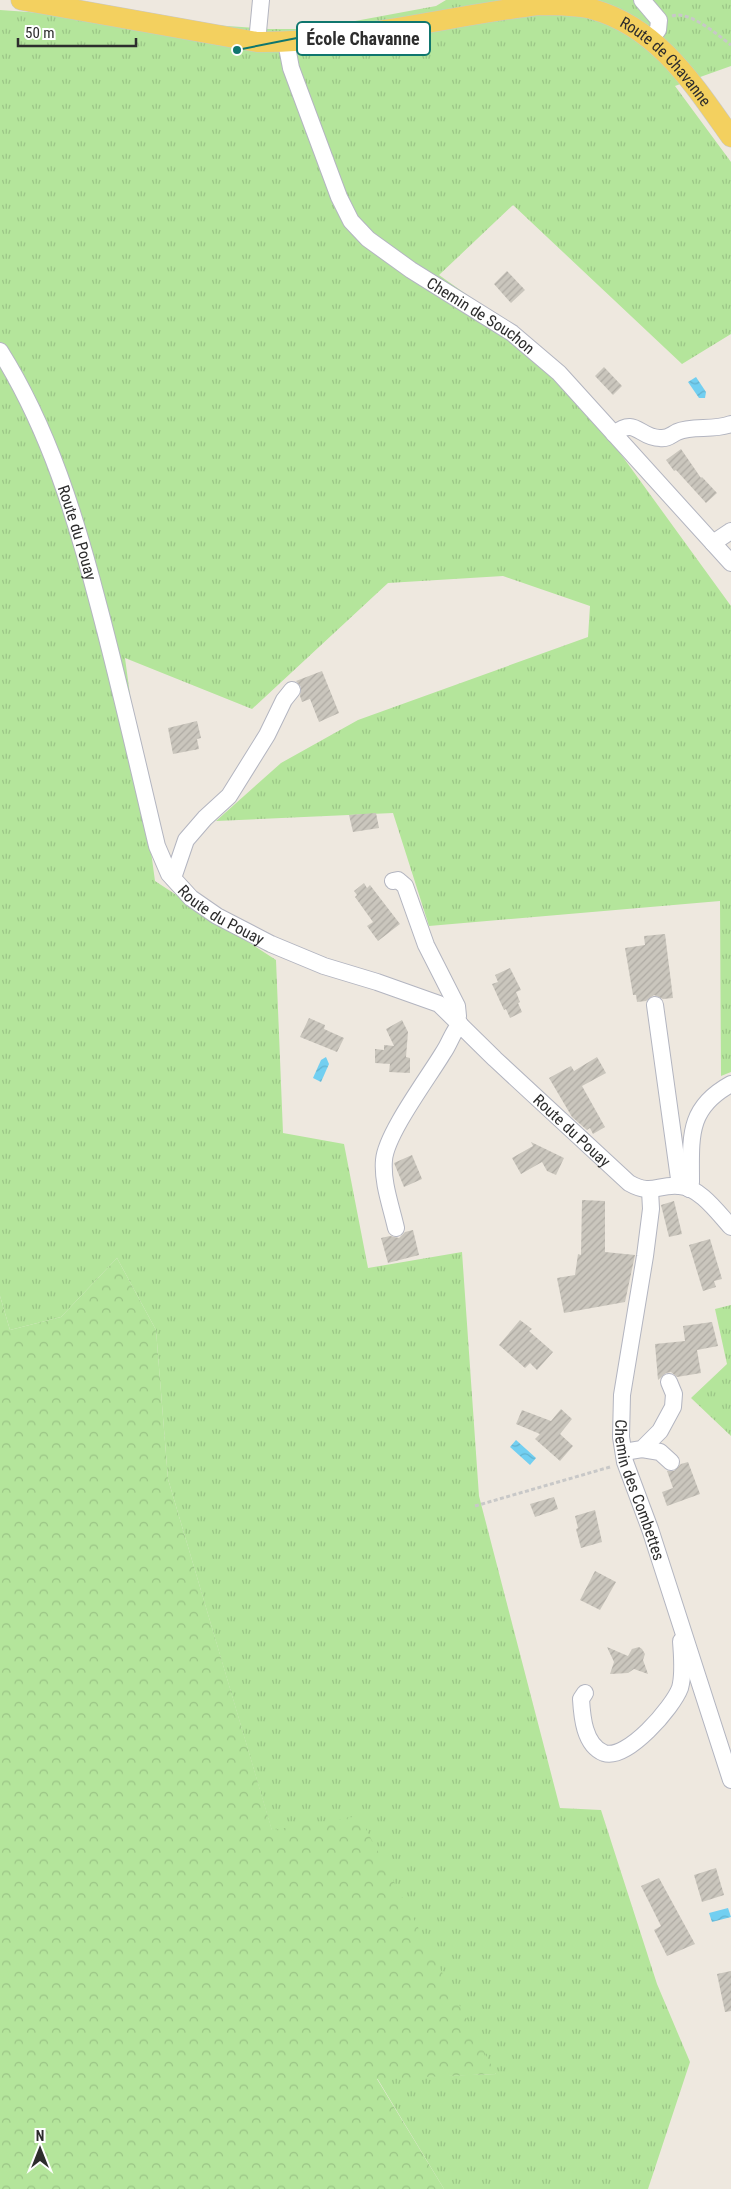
<svg xmlns="http://www.w3.org/2000/svg" width="731" height="2189" viewBox="0 0 731 2189" font-family="'Roboto Condensed',sans-serif">
  <defs>
    <pattern id="grass-tufts" width="24" height="20" patternUnits="userSpaceOnUse" patternTransform="scale(1.25)"><rect width="24" height="20" fill="#b4e59b"/><path d="M3 7l-1-3M5 7V3M7 7l1-3M15 17l-1-3M17 17v-4M19 17l1-3" fill="none" stroke="#9bc586"/></pattern>
    <pattern id="forest-crowns" width="20" height="18" patternUnits="userSpaceOnUse" patternTransform="scale(1.25)"><rect width="20" height="18" fill="#b4e59b"/><path d="M2 6a3 3 0 1 1 6 0M12 15a3 3 0 1 1 6 0" fill="none" stroke="#9bc586"/></pattern>
    <pattern id="water-waves" width="16" height="10" patternUnits="userSpaceOnUse" patternTransform="scale(1.25)"><rect width="16" height="10" fill="#72cff1"/><path d="M0 5q4-4 8 0t8 0" fill="none" stroke="#63b2cf"/></pattern>
    <pattern id="building-hatch" width="6" height="6" patternUnits="userSpaceOnUse" patternTransform="scale(1.25)"><rect width="6" height="6" fill="#cac6bd"/><path d="M-1 1l2-2M0 6l6-6M5 7l2-2" fill="none" stroke="#aeaaa3"/></pattern>
  </defs>
  <rect width="100%" height="100%" fill="#eee8df"/>
  <g fill="url(#grass-tufts)">
    <polygon points="446,0 731,0 731,66 675,86 731,162 731,334 682,364 513,205 439,275 546,351 731,606 731,1072 721,1076 720,901 429,926 393,813 216,821 281,763 358,720 588,637 590,606 503,576 388,583 252,709 125,658 155,881 276,960 283,1133 344,1144 368,1268 462,1252 479,1496 560,1808 601,1810 657,1984 690,2062 648,2189 444,2189 377,2078 496,2074 272,1831 168,1479 156,1330 117,1258 61,1317 10,1330 0,1296 0,10 269,29 312,29 436,6"/>
    <polygon points="731,1305 731,1436 691,1398 727,1364 715,1309"/>
  </g>
  <polygon fill="url(#forest-crowns)" points="117,1258 156,1330 168,1479 272,1830 359,1816 496,2074 377,2079 444,2189 0,2189 0,1296 10,1330 61,1317"/>
  <g fill="url(#water-waves)">
    <polygon points="696,377 706,392 705,398 699,398 688,382"/>
    <polygon points="326,1057 329,1064 321,1082 313,1078 321,1060"/>
    <polygon points="516,1440 536,1458 530,1465 510,1447"/>
    <polygon points="728,1908 731,1917 712,1922 709,1913"/>
  </g>
  <g fill="url(#building-hatch)">
    <polygon points="507,271 525,290 511,303 494,284"/>
    <polygon points="604,367 622,386 613,395 595,376"/>
    <polygon points="681,449 701,478 702,477 717,493 706,503 676,470 674,471 666,460"/>
    <polygon points="322,671 339,713 319,722 310,699 302,702 300,696 301,687 296,681"/>
    <polygon points="197,721 201,738 197,739 199,749 173,754 168,728"/>
    <polygon points="376,813 379,828 353,832 349,815"/>
    <polygon points="364,883 367,888 370,885 400,924 378,941 367,926 373,922 355,897 357,895 354,891"/>
    <polygon points="665,934 673,998 663,999 654,995 646,1001 637,1002 636,995 633,995 625,948 645,945 644,936"/>
    <polygon points="510,968 521,990 516,992 520,1002 518,1003 522,1012 510,1018 506,1009 504,1010 492,984 498,982 495,975"/>
    <polygon points="309,1018 325,1025 324,1029 344,1038 337,1052 300,1037"/>
    <polygon points="402,1020 408,1032 406,1057 410,1058 410,1073 389,1072 390,1064 375,1063 375,1049 384,1050 384,1045 394,1046 386,1029"/>
    <polygon points="597,1057 606,1073 582,1086 605,1127 593,1134 590,1128 587,1130 572,1117 549,1078 571,1066 574,1071"/>
    <polygon points="531,1142 564,1158 556,1175 547,1171 542,1162 521,1174 512,1158 533,1146"/>
    <polygon points="412,1155 422,1179 404,1187 394,1163"/>
    <polygon points="582,1200 605,1201 605,1252 635,1255 625,1302 564,1313 557,1278 575,1275 578,1254 581,1255"/>
    <polygon points="674,1201 682,1234 669,1237 661,1205"/>
    <polygon points="413,1230 419,1255 388,1263 381,1238 390,1236 399,1238 405,1232"/>
    <polygon points="710,1239 722,1279 714,1281 716,1287 703,1291 689,1245"/>
    <polygon points="520,1320 532,1329 529,1331 553,1352 537,1370 530,1363 525,1368 499,1345"/>
    <polygon points="712,1322 718,1346 697,1350 701,1373 677,1377 671,1372 666,1373 658,1380 655,1344 685,1341 683,1326"/>
    <polygon points="561,1409 572,1419 560,1434 573,1446 560,1461 535,1439 540,1434 516,1424 522,1410 551,1421"/>
    <polygon points="688,1462 700,1494 667,1506 662,1492 673,1488 667,1471 674,1471 681,1464"/>
    <polygon points="554,1497 558,1509 535,1517 530,1504"/>
    <polygon points="595,1510 602,1542 581,1548 576,1529 578,1528 575,1516"/>
    <polygon points="595,1571 616,1582 600,1610 580,1600"/>
    <polygon points="607,1647 628,1656 632,1649 639,1647 642,1649 645,1654 643,1660 648,1674 634,1669 628,1673 610,1674 614,1662"/>
    <polygon points="716,1868 724,1895 702,1902 694,1875"/>
    <polygon points="659,1878 695,1944 667,1956 654,1930 661,1926 641,1886"/>
    <polygon points="731,1971 731,2011 725,2012 717,1974"/>
  </g>
  <g fill="none" stroke-linecap="round" stroke-linejoin="round">
    <defs>
      <g id="minor">
        <polyline points="642,0 659,20 658,30 650,38"/>
        <polyline points="257,42 261,0"/>
        <path id="s1" d="M286 42 291 68 339 197 351 221 368 239 411 270 512 333 559 373 731 563"/>
        <path id="s2" d="M0 351C49 429 76 518 99 607 120 686 138 766 157 846L169 874 191 898 217 916 271 944 324 966 377 982 439 1004 495 1059 629 1183C652 1196 657 1184 679 1186 700 1187 718 1213 731 1227"/>
        <path d="M614 434C636 416 639 438 660 438 668 439 671 435 677 432 692 425 714 431 731 424"/>
        <polyline points="713,543 731,531"/>
        <polyline points="173,878 186,840 205,818 229,796 267,735 284,700 292,690"/>
        <polyline points="393,881 398,880 405,886 426,945 457,1006 458,1016 456,1019"/>
        <polyline points="655,1005 680,1186"/>
        <path d="M689 1189 691 1182C691 1137 687 1108 731 1084"/>
        <path id="s3" d="M650 1190 651 1209 645 1256 622 1395 621 1437 625 1462 650 1529 731 1780"/>
        <path d="M396 1228C391 1206 382 1182 384 1160 386 1134 428 1078 443 1053 450 1043 452 1033 460 1024"/>
        <polyline points="642,1449 660,1452 671,1462"/>
        <polyline points="624,1452 642,1449 660,1431 673,1407 674,1394 669,1382"/>
        <path d="M585 1693 581 1699C582 1716 584 1745 604 1753 627 1761 673 1707 680 1688 684 1674 682 1656 681 1641"/>
      </g>
      <g id="major">
        <path id="s4" d="M21 0 257 42C349 43 447 16 539 5 557 5 575 5 592 9 658 27 694 85 731 137"/>
      </g>
    </defs>
    <use href="#minor" stroke="#b3b5c0" stroke-width="18"/>
    <use href="#major" stroke="#c8c8c8" stroke-width="21"/>
    <g stroke="#c8c8c8" stroke-width="3" stroke-dasharray="4 2.5" stroke-linecap="butt">
      <path d="M672 16C689 10 718 35 731 45"/>
      <polyline points="475,1506 610,1467"/>
    </g>
    <use href="#minor" stroke="#fff" stroke-width="16"/>
    <use href="#major" stroke="#f3d05f" stroke-width="20"/>
  </g>
  <g text-anchor="middle" stroke-width="4" stroke-linejoin="round" paint-order="stroke">
    <g font-size="16" fill="#2d2d2d" stroke="#fff">
      <text dy="6" stroke="none"><textPath href="#s4" startOffset="670">Route de Chavanne</textPath></text>
      <text dy="6" stroke="none"><textPath href="#s1" startOffset="352">Chemin de Souchon</textPath></text>
      <text dy="6" stroke="none"><textPath href="#s2" startOffset="198">Route du Pouay</textPath></text>
      <text dy="6" stroke="none"><textPath href="#s2" startOffset="619">Route du Pouay</textPath></text>
      <text dy="6" stroke="none"><textPath href="#s2" startOffset="1039">Route du Pouay</textPath></text>
      <text dy="6" stroke="none"><textPath href="#s3" startOffset="305">Chemin des Combettes</textPath></text>
    </g>
  </g>
  <path fill="none" stroke="#0f766e" stroke-width="2" d="M237 50L297 38"/>
  <circle fill="#0f766e" stroke="#fff" stroke-width="2" cx="237" cy="50" r="5"/>
  <rect fill="#fff" stroke="#0f766e" stroke-width="2" x="297" y="22" width="133" height="33" rx="5"/>
  <g font-size="18" text-anchor="middle" font-weight="bold" fill="#2d2d2d">
    <text x="363" y="45">École Chavanne</text>
  </g>
  <g transform="translate(40 2149)" stroke="#ffffff" stroke-width="4" paint-order="stroke">
  <path d="M0-4L9 19L0 12L-9 19Z" fill="#2d2d2d"/>
  <text y="-8" font-size="14" font-weight="bold" text-anchor="middle" fill="#2d2d2d">N</text>
  </g>
  <path d="M18 38v8h118v-8" fill="none" stroke="#2d2d2d" stroke-width="2.5"/>
  <text x="25" y="38" font-size="15" fill="#2d2d2d" stroke="#ffffff" stroke-width="4" paint-order="stroke">50 m</text>
</svg>
